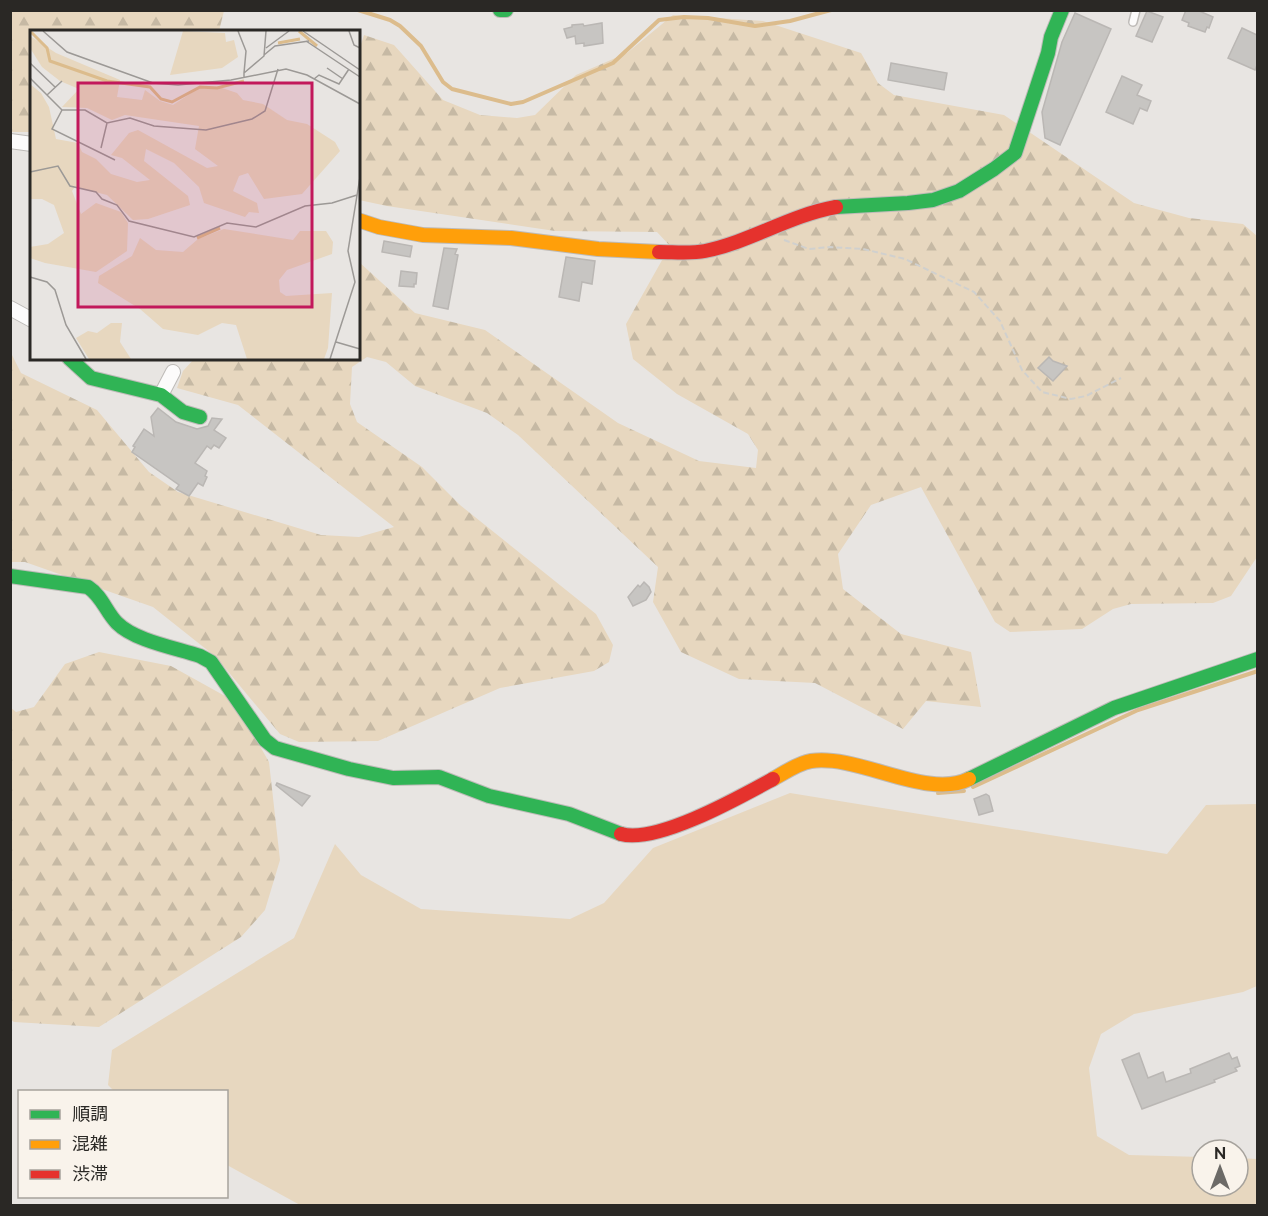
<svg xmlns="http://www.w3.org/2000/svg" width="1268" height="1216" viewBox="0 0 1268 1216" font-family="Raleway,'Noto Sans JP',sans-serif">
  <defs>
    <pattern id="forest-firs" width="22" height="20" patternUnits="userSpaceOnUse" patternTransform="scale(1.5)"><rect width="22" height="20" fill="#e7d7bf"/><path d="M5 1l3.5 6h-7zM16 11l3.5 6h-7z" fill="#c6b9a4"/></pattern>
  </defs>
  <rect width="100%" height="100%" fill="#e8e5e2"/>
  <polygon fill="#e7d7bf" points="790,793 1167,854 1206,805 1257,804 1257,986 1243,992 1134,1014 1101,1034 1089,1068 1097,1136 1129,1155 1202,1157 1202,1186 1238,1186 1238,1158 1257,1159 1257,1205 300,1205 227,1165 226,1092 114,1091 108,1085 112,1050 294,938 335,844 361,875 421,909 570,919 604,903 653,848"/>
  <g fill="url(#forest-firs)">
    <polygon points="11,10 224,10 224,11 219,31 32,32 31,132 11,132"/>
    <polygon points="673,15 763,21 861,53 878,83 894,95 1004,115 1134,203 1189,218 1243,224 1257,236 1257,557 1231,596 1213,603 1131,604 1113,609 1082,629 1010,632 995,622 921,487 871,505 838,554 843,589 901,634 971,652 981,707 926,701 903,729 815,683 739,679 681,652 653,602 658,567 518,435 487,413 415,386 386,362 367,357 352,367 350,404 357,422 422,467 460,505 596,614 613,645 609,662 594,671 500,688 378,741 299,742 280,734 216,657 153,607 25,562 11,562 10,351 21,373 97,410 149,472 178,492 321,535 359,537 394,527 238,405 177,388 183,371 194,359 358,358 359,262 415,313 485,330 618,423 699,461 756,468 758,450 748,434 677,394 633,359 626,324 670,246 657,232 555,231 387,206 359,200 358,53 364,35 394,45 443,100 480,115 517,118 535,115 576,75 627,53"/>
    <polygon points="99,652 171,666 234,701 269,762 280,860 265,910 241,937 99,1027 14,1022 11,1020 10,707 16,712 34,707 65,664"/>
  </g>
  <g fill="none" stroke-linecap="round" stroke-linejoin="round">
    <g stroke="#dcbc8c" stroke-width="4">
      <polyline points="267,10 315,10"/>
      <polyline points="358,10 390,20 400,26 421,46 443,82 452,89 511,104 523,102 613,63 659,20 684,17 708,18 755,26 790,21 831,10"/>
      <polyline points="973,787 1138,710 1258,671"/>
      <polyline points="938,793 964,791"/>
    </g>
  </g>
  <g fill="#c7c5c2" stroke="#bab7b4" stroke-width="1.5">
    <polygon points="1186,10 1197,10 1213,17 1209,28 1207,27 1205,32 1188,26 1189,23 1182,20"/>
    <polygon points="1147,11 1163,17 1152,42 1136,36"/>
    <polygon points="1075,13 1111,29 1060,145 1045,138 1042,112 1062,42"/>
    <polygon points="602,23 603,43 584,46 584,43 576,44 575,36 567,38 564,29 572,27 572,25 583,24 584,26"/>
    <polygon points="1242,28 1257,35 1257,65 1255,70 1228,58"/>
    <polygon points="891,63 947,73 944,90 888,80"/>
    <polygon points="1122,76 1142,85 1137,95 1151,101 1147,111 1140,108 1133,124 1106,112"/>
    <polygon points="384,241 412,246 410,257 382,252"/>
    <polygon points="444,248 457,249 455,254 458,255 448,309 433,306"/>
    <polygon points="566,257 595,261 592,284 582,282 579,301 559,297"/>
    <polygon points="401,271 417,273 416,284 414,284 414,287 399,286"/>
    <polygon points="1049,357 1053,361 1067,366 1053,381 1038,368"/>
    <polygon points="158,408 176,422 197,429 208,426 212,418 222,419 214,430 226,438 219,448 214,445 211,449 207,446 195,463 207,471 205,476 207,477 203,486 198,483 189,496 176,489 179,485 132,452 135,447 133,446 144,429 154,436 151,417"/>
    <polygon points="644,582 649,587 651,592 646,600 633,606 628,597 638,585 640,587"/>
    <polygon points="277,783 310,796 302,806 276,785"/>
    <polygon points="986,794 989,796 993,811 979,815 974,799"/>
    <polygon points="1139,1053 1148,1078 1163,1072 1166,1082 1191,1073 1190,1069 1229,1053 1232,1059 1237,1057 1240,1066 1235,1068 1237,1071 1214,1080 1215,1082 1142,1109 1122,1060"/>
  </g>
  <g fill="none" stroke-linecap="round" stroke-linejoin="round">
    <defs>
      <polyline id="lane" points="1133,22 1136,10"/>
      <g id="street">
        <polyline points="10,141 32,144"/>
        <polyline points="10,308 32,320"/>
        <polyline points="161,395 173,372"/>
      </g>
      <g id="fast">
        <polyline points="500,10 506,10"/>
        <polyline points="836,207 908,203 933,200 959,191 994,169 1015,153 1048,53 1051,37 1062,10"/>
        <polyline points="69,358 91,378 161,395 183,412 200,417"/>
        <path d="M10 576 88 587C102 596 106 612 117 623 135 641 176 648 200 656L211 662 265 740 275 748 349 769 393 778 439 777 489 796 569 814 621 834"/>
        <polyline points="969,779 1114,708 1258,659"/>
      </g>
      <g id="slow">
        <polyline points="358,220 379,227 423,235 511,238 598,249 659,252"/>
        <path d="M773 779C784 773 798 763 811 761 859 754 927 800 969 779"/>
      </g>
      <g id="jam">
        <path d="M659 252C674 252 690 254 705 251 750 242 790 215 836 207"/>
        <path d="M621 834C657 844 740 797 773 779"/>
      </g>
    </defs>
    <use href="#lane" stroke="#bebbb8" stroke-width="10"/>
    <use href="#street" stroke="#bebbb8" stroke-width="16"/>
    <use href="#fast" stroke="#bebbb8" stroke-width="16"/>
    <use href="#slow" stroke="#bebbb8" stroke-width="16"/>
    <use href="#jam" stroke="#bebbb8" stroke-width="16"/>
    <polyline stroke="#d0d0ce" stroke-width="2" stroke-dasharray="6 3" stroke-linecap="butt" points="784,240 809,249 830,247 863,249 905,259 974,292 1000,321 1022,370 1042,392 1071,399 1086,396 1121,378"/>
    <use href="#lane" stroke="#fcfbfb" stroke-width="7"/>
    <use href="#street" stroke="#fcfbfb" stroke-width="14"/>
    <use href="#fast" stroke="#30b455" stroke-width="14"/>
    <use href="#slow" stroke="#ff9f0a" stroke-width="14"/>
    <use href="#jam" stroke="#e5322d" stroke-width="14"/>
  </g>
  <g transform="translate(30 30)">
    <rect width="330" height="330" fill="#e8e5e2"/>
    <path d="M153 1 195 3 196 12 204 10 208 27 192 38 140 45ZM194 199 263 210 270 201H296L303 212 302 224 257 240 249 250 250 262 256 266 302 263 298 318 294 329H217L206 295 192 293 168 305 133 299 110 279 68 253 69 246 102 226 110 208 126 220 153 222 168 209Z" fill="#e7d7bf"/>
    <path d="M0 6 26 23 90 50 87 67 112 70 115 60 130 71 143 75 172 56 189 57 207 63 213 70 233 74 257 90 277 94 305 112 310 121 272 164 234 169 218 143 209 146 203 161 227 173 229 183 219 182 215 187 174 173 169 157 144 133 116 119 114 131 158 166 160 175 118 189 103 190 77 165 45 157 42 161 51 184 66 173 91 182 98 193 97 221 66 242 15 233 0 228V217L18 214 34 203 24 175 12 169H0V54L11 63 19 77 26 109 48 113 52 122 66 129 81 144 107 152 120 150 92 128 81 125 99 103 108 100 177 138 188 136 165 119 169 96 95 85 82 90 57 78 32 77 49 59 30 51 12 37 0 18ZM81 293H92L90 312 101 329H59L46 308 58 301 67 303Z" fill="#e7d7bf"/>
    <path fill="none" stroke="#dcbc8c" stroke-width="3" d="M0 1 17 18 20 31 77 51 120 57 131 69 142 72 170 57 187 58 214 51M269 1 287 16M248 13 270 9M167 208 190 198"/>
    <path fill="none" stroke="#9c9996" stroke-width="1.5" d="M13 1 37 22 123 53 148 55 201 50 256 39 277 45 330 74M208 1 216 21 214 43M273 1 330 40M319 1 324 15 330 18M276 11 330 47M236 18 259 1M234 25 245 16 279 11M0 33 25 57M297 38 313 49M214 47V43L234 26 236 1M0 48 32 80H55L77 93 100 88 124 96 176 100 222 89 235 81 248 39M284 49 289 45 309 54 319 39M17 65 32 51M32 80 22 99 85 130M71 118 77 93M0 142 28 136 40 156 66 162 72 169 87 175 99 191 164 207 197 193 226 197 275 176 302 173 327 165M330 197V231M0 247 17 252 25 260 36 295 56 329M306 312 330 319M300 329 325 252 318 221 330 147"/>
    <path fill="#c2185b" fill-opacity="0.15" stroke="#c2185b" stroke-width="3" d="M48 53H282V277H48Z"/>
    <rect width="330" height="330" fill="none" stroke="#2a2825" stroke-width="3"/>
  </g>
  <rect width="1268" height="1216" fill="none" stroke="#2a2825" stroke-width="24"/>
  <rect x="18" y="1090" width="210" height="108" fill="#f9f3eb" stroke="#a6a29c" stroke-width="1.5"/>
  <rect x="30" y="1110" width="30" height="9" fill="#30b455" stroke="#a6a29c" stroke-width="1.5"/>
  <text x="72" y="1120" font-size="18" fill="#2a2825">順調</text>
  <rect x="30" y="1140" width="30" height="9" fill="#ff9f0a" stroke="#a6a29c" stroke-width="1.5"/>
  <text x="72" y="1150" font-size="18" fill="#2a2825">混雑</text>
  <rect x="30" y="1170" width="30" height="9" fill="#e5322d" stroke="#a6a29c" stroke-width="1.5"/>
  <text x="72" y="1180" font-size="18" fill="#2a2825">渋滞</text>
  <g transform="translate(1220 1168)"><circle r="28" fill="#f9f3eb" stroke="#a6a29c" stroke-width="1.5"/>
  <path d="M0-4.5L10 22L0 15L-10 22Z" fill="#6c6a67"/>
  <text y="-9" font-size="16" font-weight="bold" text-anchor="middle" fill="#2a2825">N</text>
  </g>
</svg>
